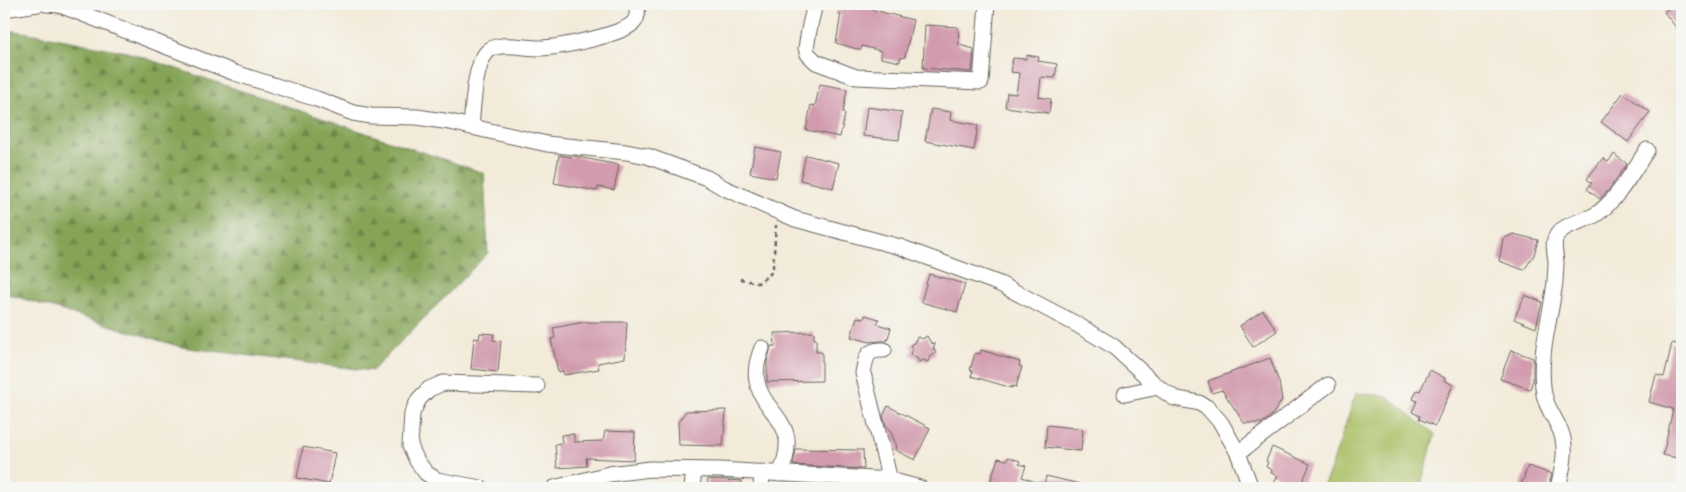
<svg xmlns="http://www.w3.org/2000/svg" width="1686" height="492" viewBox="0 0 1686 492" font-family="Delius,sans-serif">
  <defs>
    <pattern id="forest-firs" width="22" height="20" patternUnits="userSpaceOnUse" patternTransform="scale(1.25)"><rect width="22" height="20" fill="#85a457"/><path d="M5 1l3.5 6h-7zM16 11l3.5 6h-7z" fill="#6c8547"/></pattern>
  </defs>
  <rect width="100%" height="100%" fill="#f6f6f2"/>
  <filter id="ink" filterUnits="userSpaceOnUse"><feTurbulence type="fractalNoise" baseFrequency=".02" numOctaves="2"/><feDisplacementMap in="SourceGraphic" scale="10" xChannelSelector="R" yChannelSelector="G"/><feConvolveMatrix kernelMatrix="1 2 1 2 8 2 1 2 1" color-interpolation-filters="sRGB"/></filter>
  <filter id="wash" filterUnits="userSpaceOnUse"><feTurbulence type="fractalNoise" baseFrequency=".0096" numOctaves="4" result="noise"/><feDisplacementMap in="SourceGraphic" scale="20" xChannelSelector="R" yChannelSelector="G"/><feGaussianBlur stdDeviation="1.12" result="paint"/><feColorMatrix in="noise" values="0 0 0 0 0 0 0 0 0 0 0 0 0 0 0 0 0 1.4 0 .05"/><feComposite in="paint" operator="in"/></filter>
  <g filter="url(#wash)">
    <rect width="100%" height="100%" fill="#f3ebd9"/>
    <polygon fill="#a7bd61" stroke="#626c3e" points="1356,393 1386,396 1435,434 1420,488 1322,488 1330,471"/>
    <polygon fill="url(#forest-firs)" stroke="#50603a" points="4,30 29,33 127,52 484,173 488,253 372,371 181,347 4,293"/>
    <g id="blocks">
      <g fill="#d29bae">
        <polygon points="841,4 869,7 869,9 913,20 905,57 900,58 900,62 881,58 881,51 862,46 861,50 836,43 841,14 838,14"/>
        <polygon points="1675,4 1682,4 1682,35 1664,12"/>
        <polygon points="925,25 958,27 959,45 974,49 972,72 923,68"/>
        <polygon points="1027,55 1039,57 1038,61 1057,64 1055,78 1041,77 1039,97 1051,99 1049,113 1005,107 1007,93 1016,94 1019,73 1011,72 1013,58 1026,59"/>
        <polygon points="820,84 847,89 843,113 845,114 840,137 806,130 811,105 815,106"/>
        <polygon points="1623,93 1650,112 1628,142 1601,122"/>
        <polygon points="867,107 902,112 899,140 863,136"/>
        <polygon points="931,109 951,112 950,120 978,125 974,150 925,141"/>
        <polygon points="755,147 781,152 776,178 750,173"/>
        <polygon points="1614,154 1627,164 1610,188 1600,199 1587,189 1592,183 1587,179 1603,158 1608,162"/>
        <polygon points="559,155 571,157 573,156 619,165 614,190 598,187 597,191 554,183"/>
        <polygon points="806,155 839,163 833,188 800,180"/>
        <polygon points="1513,234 1538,240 1534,255 1524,270 1499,261 1503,239"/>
        <polygon points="929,274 965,284 957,312 921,302"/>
        <polygon points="1525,295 1542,302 1536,328 1514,319"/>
        <polygon points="1263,310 1277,331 1253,347 1240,326"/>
        <polygon points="865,315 879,319 877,324 891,328 887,341 878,341 870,342 851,337 857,317 864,319"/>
        <polygon points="584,322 627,322 625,358 598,363 599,369 564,375 563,371 558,372 551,339 555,338 553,328"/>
        <polygon points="814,332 814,339 816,339 816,352 822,352 822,381 767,382 767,363 771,346 775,346 774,333"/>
        <polygon points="480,333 494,334 493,340 501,341 498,372 471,369 474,338 479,339"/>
        <polygon points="927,336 931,343 935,344 933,348 936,353 930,357 928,362 923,360 919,362 917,358 910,355 912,349 910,345 914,343 917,337 922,339"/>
        <polygon points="1672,343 1682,345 1682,459 1663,455 1673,409 1649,402 1656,375 1664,377"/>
        <polygon points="981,350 1020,362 1019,366 1022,367 1016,387 1012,386 1012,388 971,376 973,371 970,370 975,353 980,354"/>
        <polygon points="1511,350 1533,358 1533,380 1530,389 1500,379"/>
        <polygon points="1270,358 1279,382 1282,400 1272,415 1262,423 1244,423 1222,390 1212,393 1208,381"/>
        <polygon points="1430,370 1445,378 1444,380 1453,385 1435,426 1419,419 1420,416 1412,412 1417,401 1413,399 1417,390 1420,391"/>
        <polygon points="888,406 930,428 915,460 895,450 897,447 889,428 886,426 883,416"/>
        <polygon points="726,410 723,446 679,445 678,422 686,411"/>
        <polygon points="1047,425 1083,429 1081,451 1045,447"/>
        <polygon points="605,431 635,432 634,460 586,458 587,466 557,468 555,444 562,443 561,435 574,434 574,442 603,441"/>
        <polygon points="303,447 335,453 329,484 297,478"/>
        <polygon points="1272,447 1310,464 1300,488 1271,488 1278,476 1271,473 1272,470 1266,467 1268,462 1266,461"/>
        <polygon points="796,449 863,450 864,469 793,465"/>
        <polygon points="1008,457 1020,461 1019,464 1026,466 1022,477 1044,485 1046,476 1080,484 1080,488 988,488 998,458 1007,460"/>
        <polygon points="1528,466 1552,474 1548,488 1520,488"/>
        <polygon points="708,479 742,481 741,488 707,488"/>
      </g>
    </g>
  </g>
  <g filter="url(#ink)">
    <use href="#blocks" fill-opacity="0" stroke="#67645e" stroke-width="1"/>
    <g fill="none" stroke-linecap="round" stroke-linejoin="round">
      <defs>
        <g id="minor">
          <polyline points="46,4 60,5 235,73 317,99 353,113 371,116 417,117 450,122 547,144 626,152 647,156 707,178 724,188 795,219 900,247 1000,284 1076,324 1113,346 1158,387 1174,398 1199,403 1208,408 1221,423 1238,453 1251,488"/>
          <polyline points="815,4 810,25 806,48 808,54 816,62 856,77 981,82 987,4"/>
          <polyline points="4,9 38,4"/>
          <path d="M471 127C473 108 474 66 487 52 498 40 527 49 542 48 560 47 623 35 634 22 638 17 638 9 636 4"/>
          <path d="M762 348C752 372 755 389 771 409 778 418 786 428 787 440 788 452 785 462 780 474"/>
          <path d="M884 350C866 349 866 358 863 373L890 480"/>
          <polyline points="1125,394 1158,387"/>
          <polyline points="1238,453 1328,385"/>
          <polyline points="481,488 437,480 426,473 417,461 410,446 412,413 419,399 429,389 443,383 537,386"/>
          <polyline points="554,488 609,474 650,469 720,470 890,480 920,488"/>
          <polyline points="692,488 694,470"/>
          <polyline points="761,488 762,472"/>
          <path d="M1558 488C1562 470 1568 450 1561 432 1555 417 1544 405 1543 387 1539 351 1551 317 1555 282 1555 276 1556 269 1556 263 1556 255 1552 244 1556 237 1562 224 1583 222 1595 215 1616 202 1633 171 1647 150"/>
        </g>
      </defs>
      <use href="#minor" stroke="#67645e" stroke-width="17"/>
      <polyline stroke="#67645e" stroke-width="2.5" stroke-dasharray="4 4" stroke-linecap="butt" points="740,279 758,283 770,274 773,267 776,225"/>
      <use href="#minor" stroke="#fff" stroke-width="15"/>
    </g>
  </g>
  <rect width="1686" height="492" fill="none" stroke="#f6f6f2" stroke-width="20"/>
</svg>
